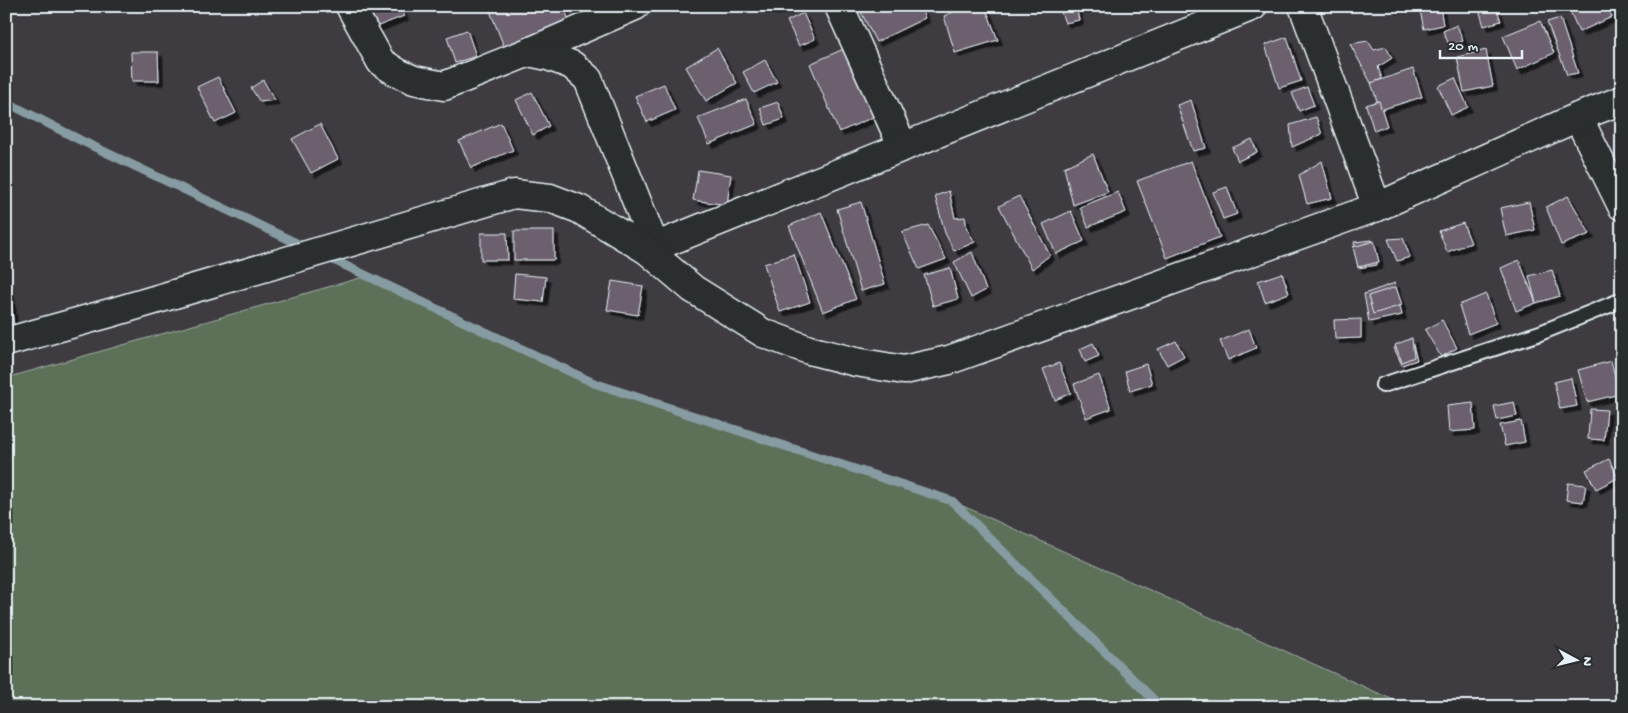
<svg xmlns="http://www.w3.org/2000/svg" width="1628" height="713" viewBox="0 0 1628 713" font-family="'Gochi Hand',sans-serif">
  <defs>
    <filter id="shadow"><feDropShadow dx="4.5" dy="4.5" stdDeviation="0" flood-color="#0009"/></filter>
  </defs>
  <rect width="100%" height="100%" fill="#3e3c41"/>
  <filter id="ink" filterUnits="userSpaceOnUse"><feTurbulence type="fractalNoise" baseFrequency=".02" numOctaves="2"/><feDisplacementMap in="SourceGraphic" scale="10" xChannelSelector="R" yChannelSelector="G"/><feConvolveMatrix kernelMatrix="1 2 1 2 8 2 1 2 1" color-interpolation-filters="sRGB"/></filter>
  <g filter="url(#ink)">
    <polygon fill="#5d6f58" stroke="#a2b0a8" points="367,276 594,383 952,501 1409,707 6,707 6,378"/>
    <g fill="none" stroke-linecap="round" stroke-linejoin="round">
      <g stroke="#869ca2" stroke-width="9">
        <polyline points="6,102 82,141 307,248"/>
        <polyline points="325,256 594,383 952,501 1161,707"/>
      </g>
    </g>
    <g fill="#6c606e" stroke="#e8f1f8" filter="url(#shadow)">
      <polygon points="372,6 400,6 404,16 373,28 365,9"/>
      <polygon points="488,6 563,6 570,22 505,49"/>
      <polygon points="874,6 920,6 925,18 876,42 861,12"/>
      <polygon points="966,6 985,6 998,40 955,53 944,16"/>
      <polygon points="1067,6 1076,6 1079,20 1065,23 1060,9"/>
      <polygon points="1390,6 1403,6 1404,8 1391,9"/>
      <polygon points="1419,6 1440,6 1443,25 1424,29"/>
      <polygon points="1478,6 1496,6 1501,21 1484,26"/>
      <polygon points="1581,6 1607,6 1612,17 1579,32 1570,11"/>
      <polygon points="803,13 815,39 799,46 787,21"/>
      <polygon points="1560,18 1578,73 1567,75 1547,22"/>
      <polygon points="1540,21 1554,53 1517,70 1503,36"/>
      <polygon points="1457,25 1463,41 1450,47 1443,31"/>
      <polygon points="467,30 476,56 455,63 447,37"/>
      <polygon points="1287,37 1301,81 1279,88 1265,45"/>
      <polygon points="1368,41 1374,50 1386,47 1392,58 1378,67 1382,79 1371,83 1350,44"/>
      <polygon points="848,47 878,115 839,132 810,64"/>
      <polygon points="717,48 737,83 706,101 686,67"/>
      <polygon points="1486,50 1493,86 1464,92 1457,57"/>
      <polygon points="131,52 158,52 159,81 132,81"/>
      <polygon points="765,60 777,82 754,93 743,72"/>
      <polygon points="1413,69 1422,97 1380,110 1371,83"/>
      <polygon points="218,77 236,113 215,123 197,87"/>
      <polygon points="1455,78 1468,107 1451,115 1438,86"/>
      <polygon points="263,80 275,100 260,102 251,88"/>
      <polygon points="664,84 675,110 647,122 635,96"/>
      <polygon points="1307,87 1314,105 1299,111 1292,93"/>
      <polygon points="532,92 549,126 533,135 516,100"/>
      <polygon points="746,99 757,124 709,144 698,118"/>
      <polygon points="1191,100 1206,148 1193,151 1177,105"/>
      <polygon points="1379,101 1387,126 1374,131 1366,105"/>
      <polygon points="778,102 784,119 766,125 760,108"/>
      <polygon points="1316,117 1322,134 1292,147 1290,125"/>
      <polygon points="501,123 513,150 471,168 459,141"/>
      <polygon points="320,124 338,159 311,173 292,139"/>
      <polygon points="1252,139 1257,152 1238,161 1232,148"/>
      <polygon points="1093,154 1108,192 1073,205 1064,167"/>
      <polygon points="1191,161 1220,237 1167,258 1137,181"/>
      <polygon points="1322,161 1332,198 1307,204 1299,175"/>
      <polygon points="698,170 731,175 727,205 693,200"/>
      <polygon points="1227,187 1237,214 1223,219 1213,192"/>
      <polygon points="949,191 955,218 965,217 967,229 975,242 954,251 945,233 935,196"/>
      <polygon points="1118,192 1126,212 1088,227 1080,207"/>
      <polygon points="1019,196 1050,255 1032,269 999,206"/>
      <polygon points="1568,196 1590,234 1561,245 1546,207"/>
      <polygon points="861,202 885,284 861,291 837,209"/>
      <polygon points="1529,202 1535,230 1506,236 1500,208"/>
      <polygon points="1071,211 1084,241 1056,254 1043,224"/>
      <polygon points="821,212 856,299 823,312 789,226"/>
      <polygon points="1463,223 1471,243 1447,252 1439,231"/>
      <polygon points="928,225 946,259 919,269 902,232"/>
      <rect x="514" y="231" width="40" height="29"/>
      <polygon points="481,233 507,233 508,260 481,260"/>
      <polygon points="1403,238 1410,257 1397,261 1388,239"/>
      <polygon points="1372,240 1377,265 1358,268 1354,242"/>
      <polygon points="1374,241 1379,262 1358,267 1353,247"/>
      <polygon points="972,252 986,290 971,298 954,262"/>
      <polygon points="794,254 810,302 780,312 764,264"/>
      <polygon points="1519,260 1536,303 1516,311 1501,268"/>
      <polygon points="6,266 14,326 6,326"/>
      <polygon points="950,268 958,299 933,306 924,275"/>
      <polygon points="1552,270 1560,296 1536,303 1529,276"/>
      <polygon points="1282,273 1289,293 1265,302 1258,281"/>
      <polygon points="515,274 546,277 543,302 513,299"/>
      <polygon points="612,281 643,286 638,315 607,310"/>
      <polygon points="1395,283 1402,315 1369,322 1364,294"/>
      <polygon points="1396,287 1402,305 1373,314 1368,296"/>
      <polygon points="1486,294 1496,323 1468,334 1459,305"/>
      <polygon points="1361,319 1361,338 1335,339 1334,320"/>
      <polygon points="1442,320 1457,348 1441,357 1425,330"/>
      <polygon points="1249,329 1256,348 1228,360 1220,341"/>
      <polygon points="1411,338 1417,360 1402,365 1394,348"/>
      <polygon points="1412,338 1414,357 1402,362 1395,345"/>
      <polygon points="1176,341 1184,356 1167,365 1158,349"/>
      <polygon points="1093,343 1099,356 1085,362 1080,349"/>
      <polygon points="1611,361 1620,394 1587,402 1578,370"/>
      <polygon points="1059,363 1071,393 1055,400 1043,369"/>
      <polygon points="1146,364 1152,384 1130,391 1125,371"/>
      <polygon points="1099,375 1111,409 1086,418 1074,384"/>
      <polygon points="1571,378 1577,406 1560,409 1554,382"/>
      <polygon points="1514,402 1517,416 1497,420 1494,406"/>
      <polygon points="1473,403 1475,430 1449,432 1447,406"/>
      <polygon points="1590,409 1607,410 1604,440 1588,439"/>
      <polygon points="1521,421 1525,442 1505,446 1500,425"/>
      <polygon points="1609,459 1618,478 1596,489 1586,470"/>
      <polygon points="1568,483 1586,485 1583,502 1566,500"/>
    </g>
    <g fill="none" stroke-linecap="round" stroke-linejoin="round">
      <defs>
        <polyline id="service" points="1383,385 1540,333 1622,300"/>
        <g id="minor">
          <polyline points="350,6 381,62 398,73 414,80 444,86 529,52 635,6"/>
          <polyline points="839,6 903,147"/>
          <polyline points="1303,6 1377,207"/>
          <polyline points="529,52 548,56 572,65 588,79 655,247"/>
          <polyline points="1578,117 1622,206"/>
          <polyline points="647,250 1253,6"/>
          <polyline points="6,342 110,313 514,194 550,198 579,209 647,250 693,289 763,333 809,350 856,362 904,370 949,360 1377,207 1578,117 1622,100"/>
        </g>
      </defs>
      <use href="#service" stroke="#e8f1f8" stroke-width="18"/>
      <use href="#minor" stroke="#e8f1f8" stroke-width="31"/>
      <use href="#service" stroke="#2a2d2e" stroke-width="14"/>
      <use href="#minor" stroke="#2a2d2e" stroke-width="28"/>
    </g>
  </g>
  <rect width="1628" height="713" fill="none" stroke="#2a2d2e" stroke-width="25"/>
  <rect x="12" y="12" width="1603" height="688" fill="none" stroke="#e8f1f8" stroke-width="2" filter="url(#ink)"/>
  <g transform="translate(1576 660) rotate(97)" stroke="#2a2d2e" stroke-width="4" paint-order="stroke">
  <path d="M0-4L9 19L0 12L-9 19Z" fill="#e8f1f8"/>
  <text y="-8" font-size="14" font-weight="bold" text-anchor="middle" fill="#e8f1f8">N</text>
  </g>
  <path d="M1440 50v8h82v-8" fill="none" stroke="#e8f1f8" stroke-width="2.5"/>
  <text x="1448" y="50" font-size="15" fill="#e8f1f8" stroke="#2a2d2e" stroke-width="4" paint-order="stroke">20 m</text>
</svg>
